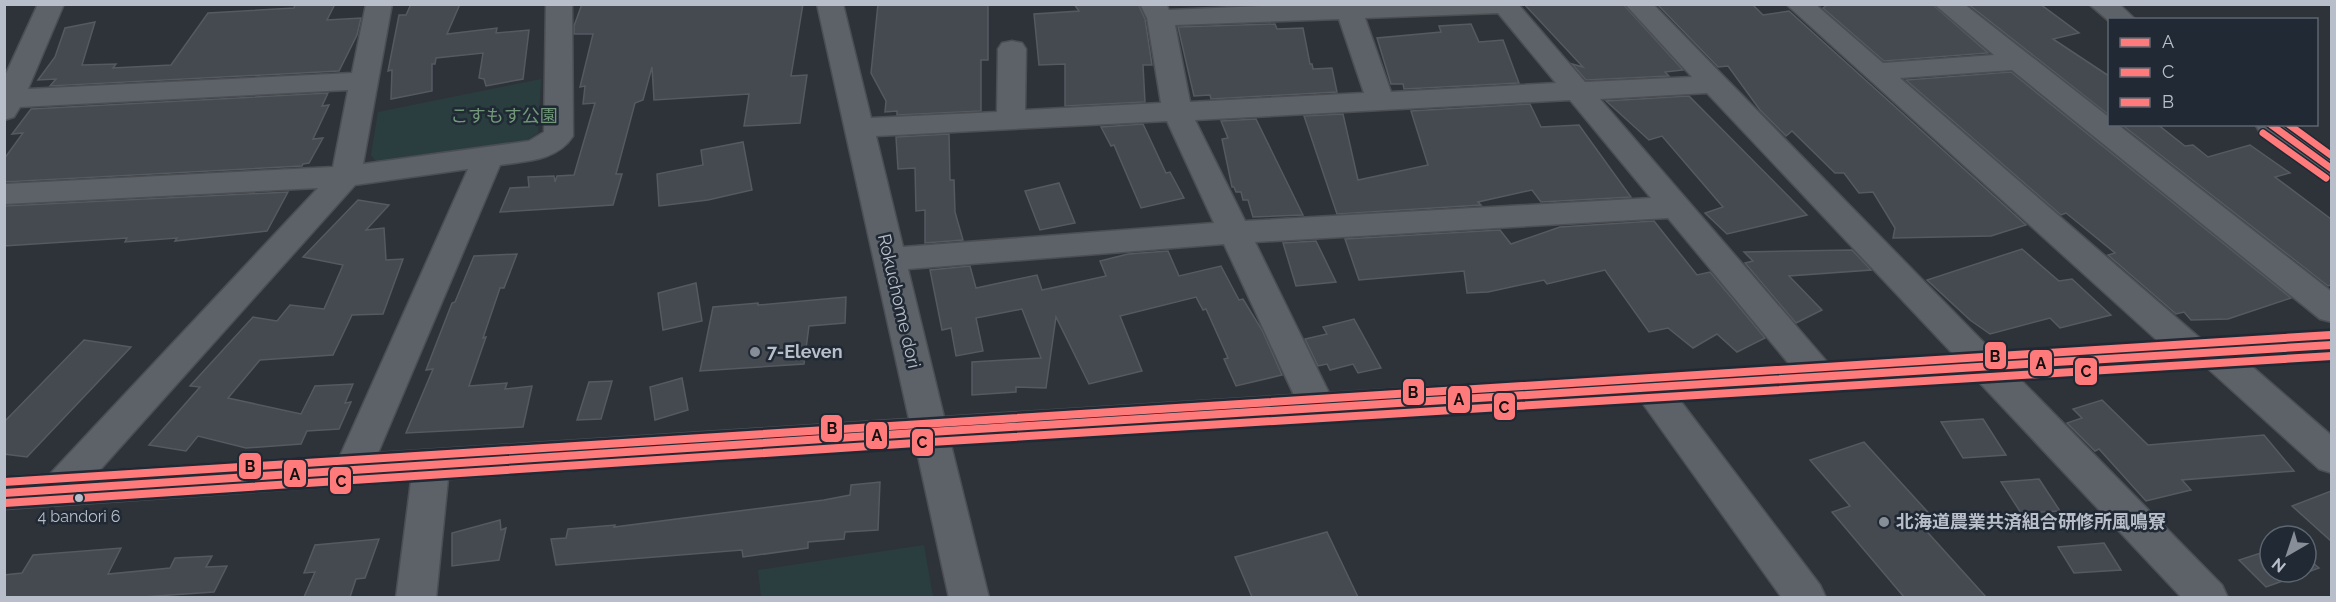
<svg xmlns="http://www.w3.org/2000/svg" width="2336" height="602" viewBox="0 0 2336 602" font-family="Raleway,'Noto Sans JP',sans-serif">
  <rect width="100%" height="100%" fill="#2d3339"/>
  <g fill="#2a3e40">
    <polygon points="541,79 538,133 523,143 378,164 371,155 378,112"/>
    <polygon points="924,545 933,597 761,597 758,570"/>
  </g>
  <g fill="#454a50" stroke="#555a61" stroke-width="1.5">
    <polygon points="295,4 335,4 327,20 361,18 357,35 339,71 50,86 56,79 38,80 55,57 65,28 95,22 82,65 116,64 113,68 171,65 208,13 294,8"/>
    <polygon points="411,4 460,4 447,34 497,28 496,33 529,30 523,79 486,86 484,79 479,78 483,53 436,58 435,64 432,64 432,91 391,99 392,70 388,71 399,15 406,15"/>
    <polygon points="582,4 803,4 791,76 807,75 800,123 744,126 749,94 654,100 652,67 643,100 635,103 616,174 622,174 613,205 500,212 510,188 529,187 528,177 554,176 555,182 557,176 574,175 595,103 583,104 585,86 580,87 593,34 574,34 574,26"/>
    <polygon points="878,4 988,4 988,60 981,60 981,111 897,115 897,111 885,112 886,101 871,73"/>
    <polygon points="1074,4 1138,4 1145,19 1152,65 1143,65 1145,102 1065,106 1065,64 1039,65 1034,14 1079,11"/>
    <polygon points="1524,4 1623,4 1683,70 1665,72 1669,76 1586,80 1572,64 1583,67"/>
    <polygon points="1657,4 1752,4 1763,15 1789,11 2026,225 1991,236 1893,238 1895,228 1873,192 1859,193 1844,173 1835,173 1792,131 1786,136 1760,110 1728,66 1718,67"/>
    <polygon points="1829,4 1932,4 1988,53 1884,61 1823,8"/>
    <polygon points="1968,4 2040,4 2079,33 2053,39 2109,76 2109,115"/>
    <polygon points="1275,24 1277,29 1303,28 1310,64 1312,64 1313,69 1332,68 1337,92 1211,99 1210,95 1194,96 1178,27"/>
    <polygon points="1471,24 1479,42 1503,40 1519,83 1404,89 1403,84 1391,84 1377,38 1441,32 1439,26"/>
    <polygon points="2011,72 2291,298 2228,319 2191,320 2184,312 2176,314 2108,255 2115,253 2066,213 2061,215 1906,80"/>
    <polygon points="328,93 322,106 329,105 313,139 323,138 309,163 303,164 302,166 4,182 4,159 23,133 12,134 31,109"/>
    <polygon points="1689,96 1807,215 1727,234 1705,213 1723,207 1662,136 1649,140 1606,101"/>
    <polygon points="1530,104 1541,127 1579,125 1631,197 1541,202 1532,190 1478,202 1481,205 1337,214 1304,116 1343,114 1358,180 1428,165 1411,111"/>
    <polygon points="1256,119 1303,215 1253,217 1248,200 1243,200 1241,192 1236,192 1234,187 1232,187 1222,139 1228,138 1221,121"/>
    <polygon points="1143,124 1166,173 1170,172 1184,198 1141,208 1114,145 1111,146 1101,127"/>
    <polygon points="2121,124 2157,124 2185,146 2193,145 2208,157 2250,145 2290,173 2275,177 2331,219 2331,285 2328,286"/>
    <polygon points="949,134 950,180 954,180 955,212 963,240 925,243 925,210 916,211 915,168 898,169 896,137"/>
    <polygon points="743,142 752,190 708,200 659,206 657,174 703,165 701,150"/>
    <polygon points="1059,183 1075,223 1040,230 1025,191"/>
    <polygon points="288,192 267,231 175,241 177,238 125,242 127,238 4,246 4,206"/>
    <polygon points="358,200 389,205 366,230 384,228 386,260 403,259 383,314 352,315 333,355 260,360 228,398 301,414 315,386 353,384 345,403 351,402 339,429 307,431 301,444 246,448 198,436 186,451 149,445 200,387 190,386 253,317 277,321 290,305 324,309 343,265 303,257"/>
    <polygon points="1654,221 1697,275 1710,272 1765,338 1737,352 1717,334 1693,348 1668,328 1649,332 1605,270 1547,284 1544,280 1488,292 1467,293 1464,271 1359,280 1345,239 1500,230 1511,244 1560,227"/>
    <polygon points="1316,241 1336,282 1296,286 1283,243"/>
    <polygon points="2022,249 2059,281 2072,279 2111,315 2060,328 2050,318 1990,334 1970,320 1927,280"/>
    <polygon points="1852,250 1871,270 1789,276 1822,310 1796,323 1745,263 1753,261 1744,252"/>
    <polygon points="1168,251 1179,276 1221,266 1239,300 1243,299 1262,330 1282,375 1236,386 1224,359 1228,358 1206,309 1203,310 1196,297 1120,316 1142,371 1089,384 1056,317 1046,388 1016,387 1016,392 972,395 972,362 1041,358 1022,309 976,318 983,351 956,356 951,328 942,330 930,270 970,266 976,288 1037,275 1042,290 1106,276 1100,261 1128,254"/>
    <polygon points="517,254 504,288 500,288 483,338 486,337 469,386 507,383 505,389 532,386 523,427 406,433 433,369 426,370 452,303 455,302 474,256"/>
    <polygon points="696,283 702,321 663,330 658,293"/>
    <polygon points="846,297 845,323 809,326 804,364 700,371 713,307 758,303 758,305"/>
    <polygon points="1354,319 1381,368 1358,373 1353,364 1330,370 1327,364 1318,366 1305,339 1327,334 1323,327"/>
    <polygon points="84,340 131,347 27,457 4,454 4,422"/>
    <polygon points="682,378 688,410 655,420 650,387"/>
    <polygon points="612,381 601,419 577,420 589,382"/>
    <polygon points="2102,400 2148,445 2264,435 2294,471 2182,480 2191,490 2146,501 2099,449 2095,451 2067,423 2082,418 2073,409"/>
    <polygon points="1983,419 2006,455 1963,458 1941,422"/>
    <polygon points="1864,442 1935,520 1921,525 1986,597 1904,597 1832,512 1850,506 1810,460"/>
    <polygon points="2039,479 2060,511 2021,513 2001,482"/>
    <polygon points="880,482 878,530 845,532 844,539 808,542 808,548 743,557 742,550 556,565 551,539 566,538 568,529 615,525 614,527 824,500 850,495 851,485"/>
    <polygon points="2331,491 2331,541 2292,506"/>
    <polygon points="500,520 501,530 506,528 499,560 452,566 452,533"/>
    <polygon points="1327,532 1358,597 1252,597 1235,557"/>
    <polygon points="379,539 365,578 356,579 350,597 304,597 315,572 304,573 315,545"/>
    <polygon points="2104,543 2121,570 2074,573 2058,547"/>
    <polygon points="121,548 108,574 170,568 175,558 212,556 206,567 227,566 214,592 142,597 4,597 4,575 22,573 33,555"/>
    <polygon points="2270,550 2270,572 2306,572 2306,557 2319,568 2266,587 2239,560"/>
  </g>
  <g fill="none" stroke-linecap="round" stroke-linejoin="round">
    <defs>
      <g id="minor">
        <path d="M38 4H64L28 89 352 73 366 4H392L363 164 529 141 544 132 546 4H572L573 136C557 161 526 161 500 165L378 453 909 419 817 4H843L871 118 997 112 998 49 1002 43 1012 41 1022 43 1026 49 1025 110 1161 103 1147 18 1140 4H1166L1169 10 1310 4H1518L1585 82 1692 77 1625 4H1653L1994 353 2160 343 1786 4H1815L1883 63 1994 55 1934 4H1964L2110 118V124H2117L2332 292V322L2320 319 2012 70 1900 78 2202 340 2332 332V358L2248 363 2332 436V473L2319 469 2205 366 2019 378 2222 585 2228 598H2182L1977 380 1679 399 1820 585 1826 598H1782L1641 401 951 445 989 598H949L916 447 448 479 436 598H396L411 481 4 509V477L50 474 318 188 4 204V184L333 167 348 90 20 107 14 117 4 120V78ZM1498 13 1556 83 1391 92 1365 18ZM1339 19 1364 93 1190 102 1175 25ZM1707 93 1954 355 1828 363 1600 99ZM1570 100 1651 198 1245 221 1195 120ZM1167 121 1214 223 903 247 876 136ZM468 169 340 456 99 471 355 185ZM1668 218 1790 365 1329 393 1255 242ZM1224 244 1294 395 944 417 908 269Z"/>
        <polygon points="2089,4 2119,4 2136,20 2110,20 2110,22"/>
        <polygon points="2255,124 2289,124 2332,154 2332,179 2321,176 2259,131"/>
      </g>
    </defs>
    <use href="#minor" stroke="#4b4f54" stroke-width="3"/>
    <use href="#minor" fill="#5d6168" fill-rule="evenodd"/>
    <defs>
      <polyline id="bus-1-far1" points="2270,124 2332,169"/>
      <polyline id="bus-1" points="4,493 930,432 2332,345"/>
      <polyline id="bus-2-far1" points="2263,133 2326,178"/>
      <polyline id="bus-2" points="5,503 931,442 2332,356"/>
      <polyline id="bus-3-far1" points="2288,124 2332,156"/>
      <polyline id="bus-3" points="4,482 2331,335"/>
    </defs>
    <use href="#bus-1-far1" stroke="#202934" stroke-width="10"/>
    <use href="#bus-1" stroke="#202934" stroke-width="13"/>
    <use href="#bus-2-far1" stroke="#202934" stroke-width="10"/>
    <use href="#bus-2" stroke="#202934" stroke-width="13"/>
    <use href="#bus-3-far1" stroke="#202934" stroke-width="10"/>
    <use href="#bus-3" stroke="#202934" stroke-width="13"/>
    <use href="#bus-1-far1" stroke="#ff7a7a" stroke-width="7"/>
    <use href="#bus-1" stroke="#ff7a7a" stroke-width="8"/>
    <use href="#bus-2-far1" stroke="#ff7a7a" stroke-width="7"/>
    <use href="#bus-2" stroke="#ff7a7a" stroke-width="8"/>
    <use href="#bus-3-far1" stroke="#ff7a7a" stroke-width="7"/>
    <use href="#bus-3" stroke="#ff7a7a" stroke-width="8"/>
  </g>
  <g fill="#878e97" stroke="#202934" stroke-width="2">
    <circle cx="755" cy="352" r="6"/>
    <circle cx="1884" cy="522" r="6"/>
  </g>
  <circle fill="#b8bfca" stroke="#202934" stroke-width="2" cx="79" cy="498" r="5"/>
  <g text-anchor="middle" stroke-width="5" stroke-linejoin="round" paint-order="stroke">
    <g font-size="16" fill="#b8bfca" stroke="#202934">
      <text x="79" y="522">4 bandori 6</text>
    </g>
    <g font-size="18" fill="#719979" stroke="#202934">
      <text x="504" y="122">こすもす公園</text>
    </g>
    <g font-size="18" fill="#b8bfca" stroke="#202934">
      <text transform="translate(899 301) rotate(77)" y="6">Rokuchome dori</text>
    </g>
    <g font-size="18" font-weight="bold" fill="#b8bfca" stroke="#202934" text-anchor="start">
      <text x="767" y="358">7-Eleven</text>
      <text x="1896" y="528">北海道農業共済組合研修所風鳴寮</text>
    </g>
  </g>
  <g stroke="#202934" stroke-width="2">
    <rect x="1984" y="341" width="23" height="29" rx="6" fill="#ff7a7a"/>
    <rect x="2029" y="349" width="24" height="28" rx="6" fill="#ff7a7a"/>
    <rect x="2074" y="357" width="24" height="29" rx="6" fill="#ff7a7a"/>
    <rect x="1402" y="378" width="23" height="28" rx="6" fill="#ff7a7a"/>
    <rect x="1447" y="385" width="24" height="29" rx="6" fill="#ff7a7a"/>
    <rect x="1493" y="392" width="23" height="29" rx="6" fill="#ff7a7a"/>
    <rect x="820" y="414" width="23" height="29" rx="6" fill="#ff7a7a"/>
    <rect x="865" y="421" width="23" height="29" rx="6" fill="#ff7a7a"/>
    <rect x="911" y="428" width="23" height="29" rx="6" fill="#ff7a7a"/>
    <rect x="238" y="452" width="24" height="28" rx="6" fill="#ff7a7a"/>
    <rect x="283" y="459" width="24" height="29" rx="6" fill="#ff7a7a"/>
    <rect x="329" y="466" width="23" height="29" rx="6" fill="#ff7a7a"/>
  </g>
  <g font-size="16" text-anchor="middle" font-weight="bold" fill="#111">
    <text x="1995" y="362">B</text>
    <text x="2041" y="369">A</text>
    <text x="2086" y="377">C</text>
    <text x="1413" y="398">B</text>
    <text x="1459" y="405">A</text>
    <text x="1504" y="413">C</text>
    <text x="832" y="434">B</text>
    <text x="877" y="441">A</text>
    <text x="922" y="448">C</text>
    <text x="250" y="472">B</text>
    <text x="295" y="480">A</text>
    <text x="341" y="487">C</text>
  </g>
  <rect width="2336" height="602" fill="none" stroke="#b8bfca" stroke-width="12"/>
  <rect x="2108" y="18" width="210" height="108" fill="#202934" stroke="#5d6570" stroke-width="1.5"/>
  <rect x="2120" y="38" width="30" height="9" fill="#ff7a7a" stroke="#5d6570" stroke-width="1.5"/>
  <text x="2162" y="48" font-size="18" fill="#b8bfca">A</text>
  <rect x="2120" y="68" width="30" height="9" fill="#ff7a7a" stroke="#5d6570" stroke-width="1.5"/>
  <text x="2162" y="78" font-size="18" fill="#b8bfca">C</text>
  <rect x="2120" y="98" width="30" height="9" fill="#ff7a7a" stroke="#5d6570" stroke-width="1.5"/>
  <text x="2162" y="108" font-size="18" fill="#b8bfca">B</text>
  <g transform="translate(2288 554) rotate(219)"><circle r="28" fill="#202934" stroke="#5d6570" stroke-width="1.5"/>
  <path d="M0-4.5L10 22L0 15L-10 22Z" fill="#878e97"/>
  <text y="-9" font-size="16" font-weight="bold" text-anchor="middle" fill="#b8bfca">N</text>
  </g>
</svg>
